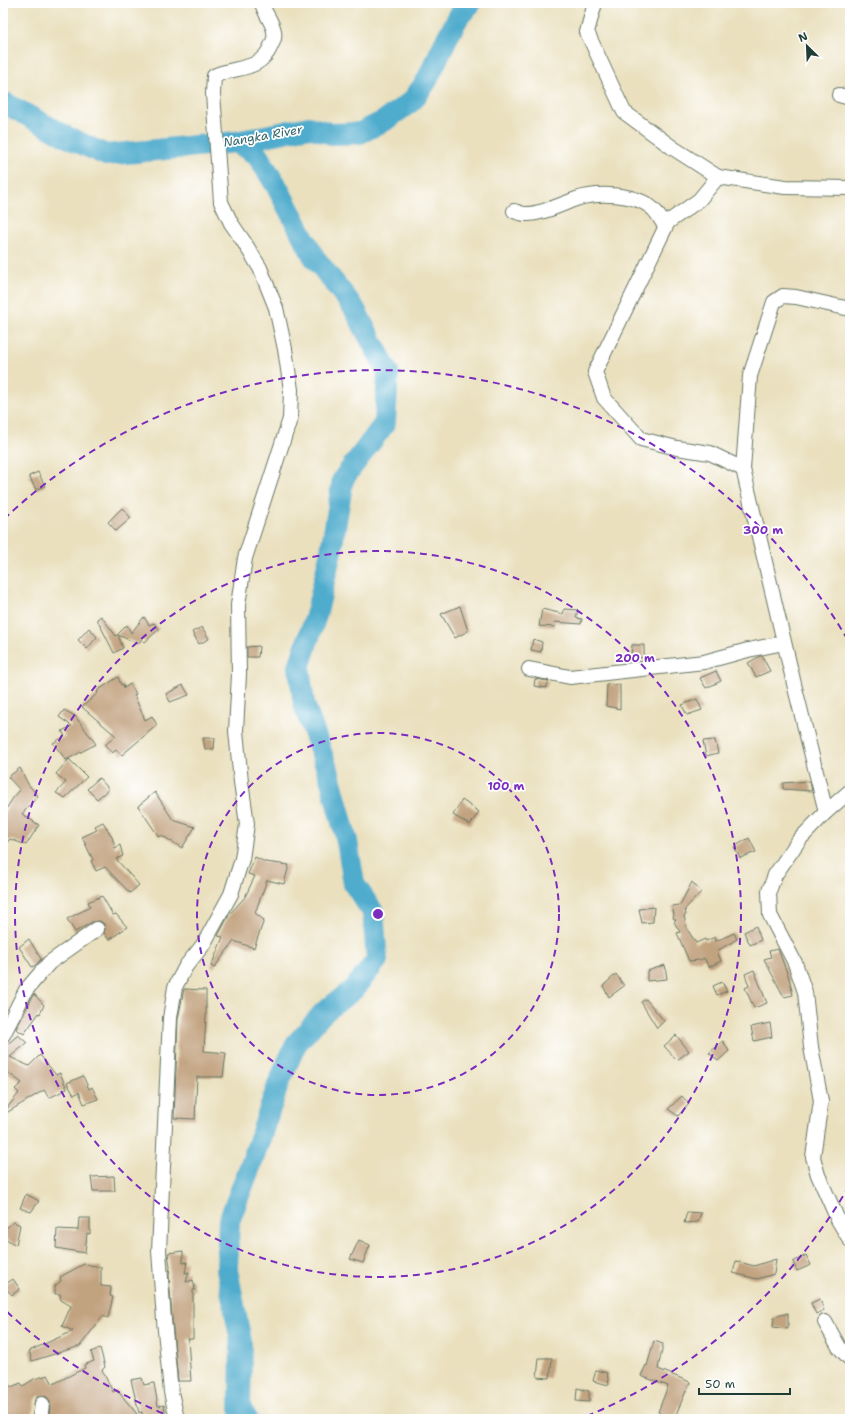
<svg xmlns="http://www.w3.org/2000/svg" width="853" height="1422" viewBox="0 0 853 1422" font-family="'Shantell Sans',sans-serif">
  <rect width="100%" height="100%" fill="#fff"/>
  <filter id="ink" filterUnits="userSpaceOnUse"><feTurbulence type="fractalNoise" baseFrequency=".025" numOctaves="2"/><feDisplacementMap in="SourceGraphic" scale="8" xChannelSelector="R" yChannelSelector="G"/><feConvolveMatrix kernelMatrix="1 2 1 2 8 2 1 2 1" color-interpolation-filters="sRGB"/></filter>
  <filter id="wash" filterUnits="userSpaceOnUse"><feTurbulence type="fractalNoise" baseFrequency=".012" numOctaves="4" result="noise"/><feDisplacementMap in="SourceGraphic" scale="16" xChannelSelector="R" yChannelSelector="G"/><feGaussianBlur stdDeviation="0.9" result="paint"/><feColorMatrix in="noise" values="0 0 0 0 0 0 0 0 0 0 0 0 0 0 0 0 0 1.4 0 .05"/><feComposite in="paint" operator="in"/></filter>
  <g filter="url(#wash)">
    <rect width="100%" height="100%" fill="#eae0be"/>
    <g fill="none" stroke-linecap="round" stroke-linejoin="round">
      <g stroke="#4faccd" stroke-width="22">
        <polyline points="3,102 67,137 106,155 236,142 309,127 332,134 360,133 384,121 412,101 426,82 447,38 459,16 471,3"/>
        <polyline points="236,142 257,155 276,185 314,257 354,308 388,372 385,423 343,479 331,551 317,612 299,667 304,704 329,774 347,841 354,884 373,912 377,960 354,989 324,1012 296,1044 279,1082 253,1159 229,1221 227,1269 241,1342 240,1408 247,1419"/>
      </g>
    </g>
    <g id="blocks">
      <g fill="#c2a380">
        <polygon points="38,472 45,486 36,490 29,476"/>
        <polygon points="122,508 131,518 116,531 108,522"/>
        <polygon points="460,606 468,631 455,638 441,614"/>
        <polygon points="542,609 563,614 564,609 578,610 576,618 582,619 581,624 554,622 555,627 539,626"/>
        <polygon points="101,616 116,636 127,625 131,633 144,617 149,625 154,623 159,629 145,642 142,639 138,644 118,635 123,648 114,653 97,619"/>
        <polygon points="202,627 209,639 199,644 192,632"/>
        <polygon points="89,628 97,637 87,649 78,640"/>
        <polygon points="533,639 542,642 541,652 531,650"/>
        <polygon points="632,645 644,645 644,658 631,656"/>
        <polygon points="259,646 258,657 247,657 247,647"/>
        <polygon points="760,656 762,656 770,671 756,677 748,663"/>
        <polygon points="716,671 721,681 706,688 700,678"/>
        <polygon points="118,677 121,685 123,684 124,688 130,684 136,694 134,695 145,720 152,716 157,725 122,755 116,750 112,753 105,745 116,736 82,707 98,693 97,691"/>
        <polygon points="535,679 549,681 546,688 534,686"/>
        <polygon points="607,684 620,685 620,709 606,706"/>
        <polygon points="183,685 189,695 170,702 166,694"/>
        <polygon points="697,699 702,710 687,715 682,705"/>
        <polygon points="64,710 75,716 96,744 66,760 53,743 65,736 62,731 72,726 59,717"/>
        <polygon points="203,738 215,738 214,749 205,749"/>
        <polygon points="715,740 718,753 706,756 703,741"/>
        <polygon points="69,759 87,777 65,798 56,793 66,782 56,774"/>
        <polygon points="20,768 28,784 38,796 22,814 39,825 26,845 10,839 3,847 3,814 13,798 20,790 8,777"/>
        <polygon points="99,778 109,789 97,799 87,789"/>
        <polygon points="810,781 812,791 783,789 783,783"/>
        <polygon points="155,792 173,820 195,827 182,848 161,835 159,837 138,806"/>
        <polygon points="462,800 479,812 470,825 453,815"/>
        <polygon points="103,822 112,837 115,848 120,845 123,856 116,859 139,885 130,893 105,867 96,871 91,861 93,860 82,837 97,830 95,826"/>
        <polygon points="749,838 756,852 740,858 734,847"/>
        <polygon points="255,857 265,862 289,865 284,884 267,880 255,913 264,920 254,948 234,941 214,968 211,966 223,937 218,936 229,915 245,897 255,876 248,874"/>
        <polygon points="692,882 701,892 685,909 686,915 684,916 687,929 696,943 705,939 706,941 715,937 716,941 734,933 737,939 717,951 721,961 709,967 704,958 700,960 689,961 677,933 680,932 674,922 676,920 673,918 674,915 672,906 680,905"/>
        <polygon points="102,896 113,915 116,914 127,927 109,940 104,933 105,929 104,924 100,921 92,922 75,932 67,919 90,907 88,902"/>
        <polygon points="654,907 653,922 642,923 639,909"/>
        <polygon points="756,926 761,940 750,945 744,932"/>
        <polygon points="29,939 41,959 36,965 32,967 19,947"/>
        <polygon points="778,949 789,978 793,995 784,997 764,959 771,957 769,951"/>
        <polygon points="665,965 667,979 647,981 647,971"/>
        <polygon points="754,970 767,1003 754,1008 745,988 749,986 745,974"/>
        <polygon points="616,974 624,986 609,997 603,986"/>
        <polygon points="722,982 727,991 717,995 713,986"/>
        <polygon points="184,989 206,990 206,1016 204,1051 226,1053 223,1077 197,1077 195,1119 174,1118 178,1019"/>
        <polygon points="34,994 44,1005 40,1014 39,1013 24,1034 16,1029"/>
        <polygon points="646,999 664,1021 657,1028 641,1002"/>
        <polygon points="770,1023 772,1037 754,1041 751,1027"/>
        <polygon points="18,1035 27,1043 10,1057 29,1066 40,1055 56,1075 60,1073 67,1089 49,1098 44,1090 3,1115 3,1113 19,1093 15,1089 22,1083 3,1069 3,1048"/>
        <polygon points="676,1035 689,1051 677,1060 664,1046"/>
        <polygon points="723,1041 729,1051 718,1061 709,1053"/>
        <polygon points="83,1076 89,1089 92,1087 98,1099 84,1104 79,1092 74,1095 67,1083"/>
        <polygon points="682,1096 689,1104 678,1116 668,1109"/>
        <polygon points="114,1176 115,1191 93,1191 91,1177"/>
        <polygon points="26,1194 39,1201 31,1212 20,1208"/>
        <polygon points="687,1212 701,1213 698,1222 684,1223"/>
        <polygon points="79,1218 90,1218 90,1234 87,1233 85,1253 56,1248 57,1229 78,1230"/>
        <polygon points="14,1222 20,1225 16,1245 3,1237 3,1230"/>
        <polygon points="359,1240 370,1245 363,1263 350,1259"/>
        <polygon points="183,1251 183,1263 187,1262 185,1273 189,1272 186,1282 193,1280 195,1290 193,1290 193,1339 188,1339 191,1381 178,1381 172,1319 169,1275 170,1267 168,1253"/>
        <polygon points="806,1255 811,1265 797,1271 793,1262"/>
        <polygon points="776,1259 774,1274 757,1279 733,1273 736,1261 754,1266"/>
        <polygon points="84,1264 101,1267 101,1286 111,1287 110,1296 113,1297 108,1318 103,1316 80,1346 32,1361 29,1351 73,1331 62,1326 71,1306 61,1300 60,1294 55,1294 55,1286 61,1281 60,1277"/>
        <polygon points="13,1279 20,1289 12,1295 3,1286"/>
        <polygon points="820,1299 824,1310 816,1314 811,1303"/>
        <polygon points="788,1313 788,1329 773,1327 774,1317"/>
        <polygon points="654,1341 663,1344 658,1369 690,1382 674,1419 658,1412 668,1386 641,1376 646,1365 647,1366"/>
        <polygon points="100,1348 105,1367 102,1370 113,1392 117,1390 137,1414 124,1419 49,1419 50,1401 47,1397 43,1396 38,1396 35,1399 32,1419 3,1419 3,1376 11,1387 21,1383 23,1386 34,1379 48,1375 53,1384 85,1368 84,1365 94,1361 91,1352"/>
        <polygon points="539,1358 552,1358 550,1378 537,1377"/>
        <polygon points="596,1370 607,1373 609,1385 593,1381"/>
        <polygon points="142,1378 144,1385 154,1383 158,1406 164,1405 166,1419 143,1419 142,1412 139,1413 131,1380"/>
        <polygon points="577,1388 589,1391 589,1402 576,1401"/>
      </g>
    </g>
  </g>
  <g filter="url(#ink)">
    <use href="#blocks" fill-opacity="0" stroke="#667664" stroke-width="1"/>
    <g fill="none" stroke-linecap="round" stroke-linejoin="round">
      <defs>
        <g id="minor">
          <polyline points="595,3 587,32 624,112 673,148 718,177 699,200 668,222 595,372 604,398 641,439 677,448 710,453 743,469 795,688 826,812 799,840 775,875 769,891 770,915 795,963 805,992 811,1047 821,1101 813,1157 818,1175 838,1220 850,1240"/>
          <polyline points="839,95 850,98"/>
          <polyline points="718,177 785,187 850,188"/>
          <path d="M514 211C517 212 522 214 525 214 540 215 562 204 576 199 597 192 636 193 653 209 658 213 661 221 665 226"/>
          <polyline points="743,469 750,376 774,302 783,296 796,297 850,309"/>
          <polyline points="529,669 570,677 704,662 748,650 784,643"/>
          <polyline points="826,812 850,791"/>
          <polyline points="3,1035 26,990 49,963 97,929"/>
          <polyline points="825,1322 839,1347 850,1359"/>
          <polyline points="40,1419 42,1404"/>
          <path d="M177 1419 171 1392 164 1320 159 1251 170 1018 175 987 186 966 203 945 231 894 242 859 247 824 241 782 236 731 239 674 238 605 245 558 290 419 291 390 285 349 276 308 260 268 244 242 231 223 221 202 213 94 214 76C235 66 260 72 271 46 274 40 275 37 274 31 272 21 264 13 262 3"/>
        </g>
      </defs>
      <use href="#minor" stroke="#667664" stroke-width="16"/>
      <use href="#minor" stroke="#fff" stroke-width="14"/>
    </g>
  </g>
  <g fill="none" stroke="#7b2cbf" stroke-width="2" stroke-dasharray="7 5">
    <circle cx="378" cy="914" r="181"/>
    <circle cx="378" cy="914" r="363"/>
    <path d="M849 1186A544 544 0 0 1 582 1418M174 1418A544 544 0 0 1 4 1309M4 519A544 544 0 0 1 849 642"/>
  </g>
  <g text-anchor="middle" stroke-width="3.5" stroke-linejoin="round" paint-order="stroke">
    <g font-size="12" font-style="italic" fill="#30646a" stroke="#fff">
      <text transform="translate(263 136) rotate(-10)" y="4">Nangka River</text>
    </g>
  </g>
  <circle cx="378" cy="914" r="6" fill="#7b2cbf" stroke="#fff" stroke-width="2"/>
  <g font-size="12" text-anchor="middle" font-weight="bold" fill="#7b2cbf" stroke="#fff" stroke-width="3.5" stroke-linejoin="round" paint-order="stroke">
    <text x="763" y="534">300 m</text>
    <text x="635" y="662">200 m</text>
    <text x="506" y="790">100 m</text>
  </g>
  <rect width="853" height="1422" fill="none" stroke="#fff" stroke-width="16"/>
  <g transform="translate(807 46) rotate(336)" stroke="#ffffff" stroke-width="3" paint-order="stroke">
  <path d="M0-3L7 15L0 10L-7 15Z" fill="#1f3d34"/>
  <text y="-6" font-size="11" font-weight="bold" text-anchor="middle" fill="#1f3d34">N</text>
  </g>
  <path d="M699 1388v6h91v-6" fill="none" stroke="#1f3d34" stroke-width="2"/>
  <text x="705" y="1388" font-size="12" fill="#1f3d34" stroke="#ffffff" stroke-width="3" paint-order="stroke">50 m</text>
</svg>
